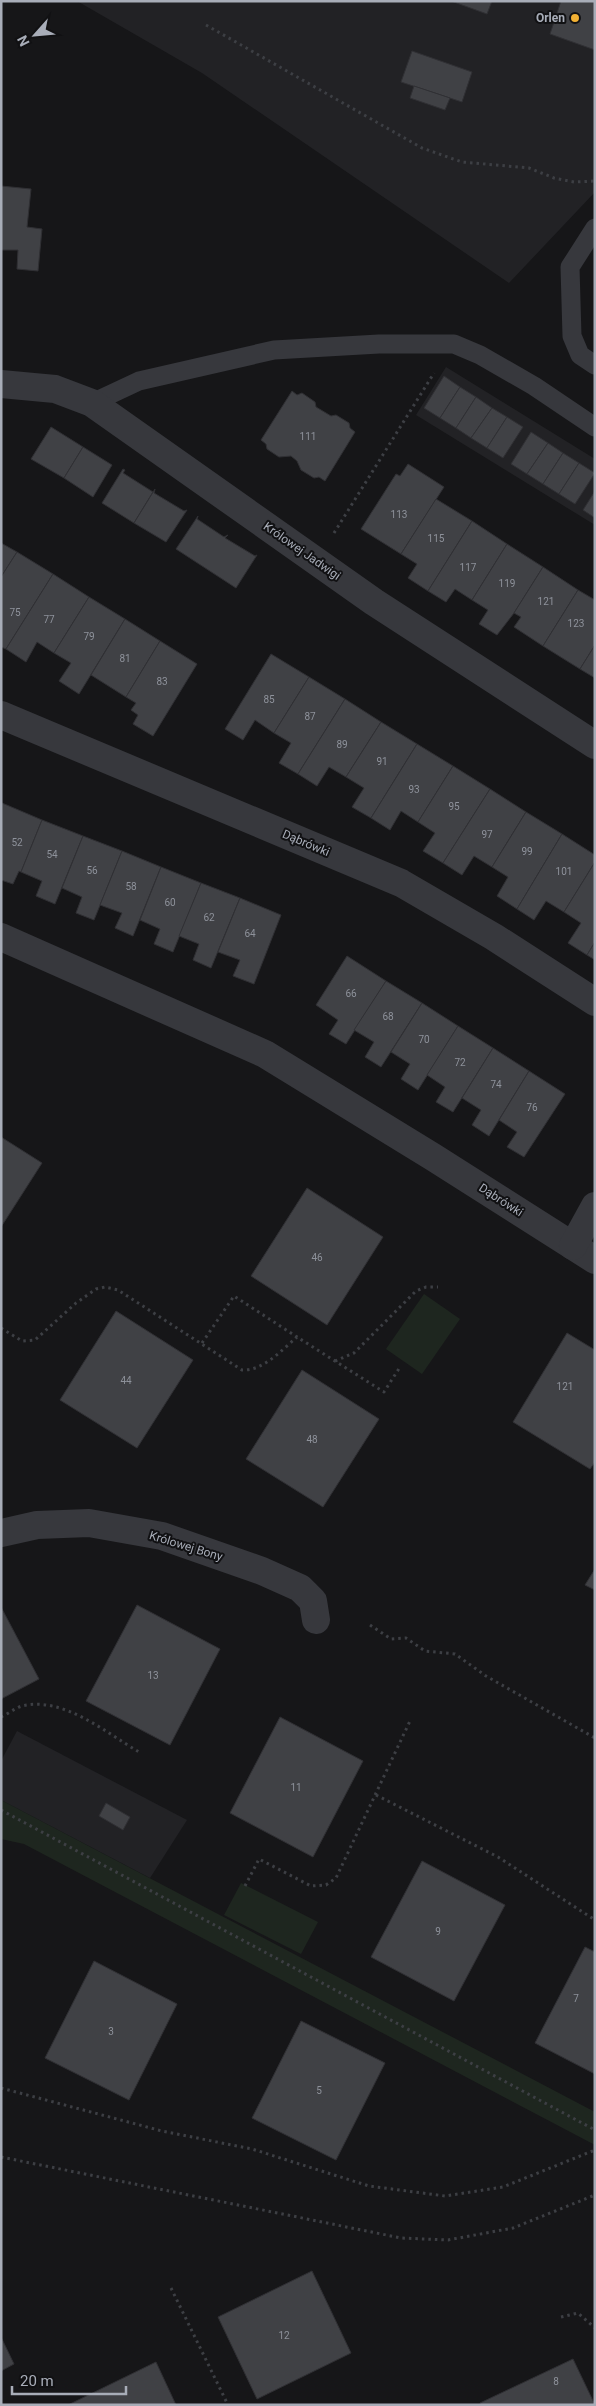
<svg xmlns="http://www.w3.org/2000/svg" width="596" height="2406" viewBox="0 0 596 2406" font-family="Roboto,sans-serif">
  <rect width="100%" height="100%" fill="#161618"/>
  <g fill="#222225">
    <polygon points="77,1 595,1 595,192 509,283 202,73"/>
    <polygon points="446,367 595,459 595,525 416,415"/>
    <polygon points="17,1731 187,1820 150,1878 1,1800 1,1761"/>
  </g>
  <g fill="#1e261f">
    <polygon points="424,1294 460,1319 422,1374 386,1349"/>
    <polygon points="1,1800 595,2112 595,2145 24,1844 1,1839"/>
    <polygon points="241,1883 318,1922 301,1954 224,1915"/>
  </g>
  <g fill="#404145" stroke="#303034">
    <polygon points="451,1 492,1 487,14"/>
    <polygon points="561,1 595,1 595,50 550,34"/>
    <polygon points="412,51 472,72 462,102 401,82"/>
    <polygon points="414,86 450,98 445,110 410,98"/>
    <polygon points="1,186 31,189 27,227 42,229 38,271 17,269 18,250 1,250"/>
    <polygon points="444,376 460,387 440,418 424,408"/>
    <polygon points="460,387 476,397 456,428 440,418"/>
    <polygon points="292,391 297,395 302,393 315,402 316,407 331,416 336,415 349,423 350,428 355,432 325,481 319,477 314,478 301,470 297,461 291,456 279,457 267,449 266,444 261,440"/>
    <polygon points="476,397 492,408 471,438 456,428"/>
    <polygon points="492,408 507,417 487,448 471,438"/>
    <polygon points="507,417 523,427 503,458 487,448"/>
    <polygon points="51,427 83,447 64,478 31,459"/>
    <polygon points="531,432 548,443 527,474 511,464"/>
    <polygon points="548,443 563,453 543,484 527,474"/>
    <polygon points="83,447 112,465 93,497 64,478"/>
    <polygon points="563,453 579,463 559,494 543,484"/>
    <polygon points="579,463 595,473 575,504 559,494"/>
    <polygon points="408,464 444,487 401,554 361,529 396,474 400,476"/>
    <polygon points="123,469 125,470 123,473 153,492 134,523 102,503"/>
    <polygon points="155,489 154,493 184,511 187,510 166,542 134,523"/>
    <polygon points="595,491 595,518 583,510"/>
    <polygon points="436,499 472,521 428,591 408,578 417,564 401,554"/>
    <polygon points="198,516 197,519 224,537 228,535 225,538 255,556 257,555 236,588 176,549"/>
    <polygon points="472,521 507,544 472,600 455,589 446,602 428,591"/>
    <polygon points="1,543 17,552 1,577"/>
    <polygon points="507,544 543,567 514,613 497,635 479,624 488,610 472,600"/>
    <polygon points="17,552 53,574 6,649 1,647 1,577"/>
    <polygon points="543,567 578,590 543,646 514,627 521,617 514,613"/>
    <polygon points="53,574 89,597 54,653 37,642 26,662 6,649"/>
    <polygon points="578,590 595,600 595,645 580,669 543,646"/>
    <polygon points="89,597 125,619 79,694 59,681 71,663 54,653"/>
    <polygon points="125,619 160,641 126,697 91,675"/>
    <polygon points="160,641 197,664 153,736 133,724 138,715 131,710 136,703 126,697"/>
    <polygon points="595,645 595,678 580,669"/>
    <polygon points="271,654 309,677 274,733 255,720 243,740 225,729"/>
    <polygon points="309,677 345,699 298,774 279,763 291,743 274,733"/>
    <polygon points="345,699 381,722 346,777 329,767 317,786 298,774"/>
    <polygon points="381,722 417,744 371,818 352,807 364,788 346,777"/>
    <polygon points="417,744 453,766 418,822 401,811 390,830 371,818"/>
    <polygon points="453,766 490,789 443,863 423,851 435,833 418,822"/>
    <polygon points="490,789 526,812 492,867 474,856 462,875 443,863"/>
    <polygon points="2,803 42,820 21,872 19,871 13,884 1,880"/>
    <polygon points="526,812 562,834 517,909 497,896 508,877 492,867"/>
    <polygon points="42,820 83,836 55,904 36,896 42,881 21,872"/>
    <polygon points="562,834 595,855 595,862 564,912 546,901 534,920 517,909"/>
    <polygon points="83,836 122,851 94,920 76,913 82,897 62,888"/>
    <polygon points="122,851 161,867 133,936 115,928 122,913 100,905"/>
    <polygon points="595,862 595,942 587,955 568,943 581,923 564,912"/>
    <polygon points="161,867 201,883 173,952 154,944 160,929 140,920"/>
    <polygon points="201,883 240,898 211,968 193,960 199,944 179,936"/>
    <polygon points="240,898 281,915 254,984 233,976 240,960 218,952"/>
    <polygon points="595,942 595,960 587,955"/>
    <polygon points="347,956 386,981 346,1044 329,1034 338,1020 316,1005"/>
    <polygon points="386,981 422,1003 381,1067 365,1057 374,1042 354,1030"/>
    <polygon points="422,1003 458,1026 418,1090 401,1079 410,1064 391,1052"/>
    <polygon points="458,1026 493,1048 453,1112 436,1102 445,1087 427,1075"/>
    <polygon points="493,1048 529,1071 489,1136 472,1125 481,1110 462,1098"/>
    <polygon points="529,1071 565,1094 524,1157 507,1147 517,1132 499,1120"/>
    <polygon points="1,1137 42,1163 1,1227"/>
    <polygon points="307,1188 383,1237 327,1325 251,1276"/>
    <polygon points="116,1311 193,1360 137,1448 60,1400"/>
    <polygon points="567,1333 595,1350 595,1462 590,1469 513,1422"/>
    <polygon points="302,1370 379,1419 323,1507 246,1459"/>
    <polygon points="595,1569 595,1590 585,1585"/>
    <polygon points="137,1605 220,1649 170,1745 86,1701"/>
    <polygon points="1,1607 39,1679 1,1699"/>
    <polygon points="280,1717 363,1761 313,1857 230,1813"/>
    <polygon points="106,1803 130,1817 123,1830 99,1816"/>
    <polygon points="422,1861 505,1905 454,2001 371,1957"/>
    <polygon points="585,1947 595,1952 595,2074 535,2043"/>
    <polygon points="94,1961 177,2004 129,2100 45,2058"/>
    <polygon points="301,2021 385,2063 336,2160 252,2118"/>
    <polygon points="312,2271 351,2353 257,2399 218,2317"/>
    <polygon points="1,2337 14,2364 1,2371"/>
    <polygon points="573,2359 595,2405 481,2405 480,2403"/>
    <polygon points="156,2362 176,2405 68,2405"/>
  </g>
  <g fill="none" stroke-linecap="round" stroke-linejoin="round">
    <g stroke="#3d3f44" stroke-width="3" stroke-dasharray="2.5 4" stroke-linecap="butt">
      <polyline points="206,25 422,148 462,162 529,168 554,178 574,182 595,181"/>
      <polyline points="334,533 434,373"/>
      <path d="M1 1328 22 1341 35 1340 76 1303 96 1289 105 1287 118 1290 242 1370C263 1371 282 1350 297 1337L384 1392 400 1367"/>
      <polyline points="202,1343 234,1296 297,1337"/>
      <polyline points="335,1361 354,1353 416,1291 426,1287 438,1287"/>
      <polyline points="370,1625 391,1639 406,1638 425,1651 455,1654 486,1676 595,1738"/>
      <path d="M1 1717C8 1714 15 1708 22 1706 63 1696 105 1732 139 1752"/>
      <polyline points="376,1795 498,1857 595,1920"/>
      <polyline points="1,1810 595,2130"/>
      <polyline points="245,1886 259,1859 311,1886 326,1885 336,1878 410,1721"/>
      <polyline points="1,2088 162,2131 252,2149 369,2186 445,2196 503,2187 595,2150"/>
      <polyline points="1,2157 401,2238 448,2240 513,2228 595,2195"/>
      <polyline points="171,2288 228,2405"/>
      <polyline points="561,2317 578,2313 595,2328"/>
    </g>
    <g stroke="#37383d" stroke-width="19">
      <polyline points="595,228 570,267 572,336 580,355 595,365"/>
      <polyline points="92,403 139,381 274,350 379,344 454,344 480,355 534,386 595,427"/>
    </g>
    <g stroke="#37383d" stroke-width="28">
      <polyline points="1,384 55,389 92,403 374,602 595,745"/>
      <polyline points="1,715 401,883 494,937 595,1002"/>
      <polyline points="1,937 265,1054 433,1157 595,1260"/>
      <polyline points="573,1246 595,1206"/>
      <polyline points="1,1533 37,1525 89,1523 162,1536 262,1571 300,1588 313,1601 316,1620"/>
    </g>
  </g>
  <circle fill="#f2b134" stroke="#111113" stroke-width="2" cx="575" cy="18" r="5"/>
  <g text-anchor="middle" stroke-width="4" stroke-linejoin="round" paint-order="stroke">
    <g font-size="10" fill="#8e929b">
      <text x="308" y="440">111</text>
      <text x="399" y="518">113</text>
      <text x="436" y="542">115</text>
      <text x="468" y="571">117</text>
      <text x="507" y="587">119</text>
      <text x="546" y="605">121</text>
      <text x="15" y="616">75</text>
      <text x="49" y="623">77</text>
      <text x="576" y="627">123</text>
      <text x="89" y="640">79</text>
      <text x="125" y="662">81</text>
      <text x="162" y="685">83</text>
      <text x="269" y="703">85</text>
      <text x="310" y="720">87</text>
      <text x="342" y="748">89</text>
      <text x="382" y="765">91</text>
      <text x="414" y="793">93</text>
      <text x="454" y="810">95</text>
      <text x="487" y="838">97</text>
      <text x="17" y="846">52</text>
      <text x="527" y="855">99</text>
      <text x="52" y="858">54</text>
      <text x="92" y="874">56</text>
      <text x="564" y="875">101</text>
      <text x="131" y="890">58</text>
      <text x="170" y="906">60</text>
      <text x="209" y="921">62</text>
      <text x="250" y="937">64</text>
      <text x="351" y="997">66</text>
      <text x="388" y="1020">68</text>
      <text x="424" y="1043">70</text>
      <text x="460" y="1066">72</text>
      <text x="496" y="1088">74</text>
      <text x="532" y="1111">76</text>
      <text x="317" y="1261">46</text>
      <text x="126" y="1384">44</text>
      <text x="565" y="1390">121</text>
      <text x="312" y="1443">48</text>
      <text x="153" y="1679">13</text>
      <text x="296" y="1791">11</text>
      <text x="438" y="1935">9</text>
      <text x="576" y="2002">7</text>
      <text x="111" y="2035">3</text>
      <text x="319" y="2094">5</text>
      <text x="284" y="2339">12</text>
      <text x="556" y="2385">8</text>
    </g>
    <g font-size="12" font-weight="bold" fill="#a8adb8" stroke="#111113" text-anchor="end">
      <text x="565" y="22">Orlen</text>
    </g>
    <g font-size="12" fill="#a8adb8" stroke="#111113">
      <text transform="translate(302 551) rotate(35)" y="4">Królowej Jadwigi</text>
      <text transform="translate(306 843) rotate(23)" y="4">Dąbrówki</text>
      <text transform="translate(501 1200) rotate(33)" y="4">Dąbrówki</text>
      <text transform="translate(186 1546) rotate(17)" y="4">Królowej Bony</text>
    </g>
  </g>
  <rect width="596" height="2406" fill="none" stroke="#a8adb8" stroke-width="5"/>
  <g transform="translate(35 35) rotate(243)" stroke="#111113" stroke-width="4" paint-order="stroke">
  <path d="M0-4L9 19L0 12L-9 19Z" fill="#a8adb8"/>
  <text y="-8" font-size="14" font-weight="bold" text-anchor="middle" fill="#a8adb8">N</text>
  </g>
  <path d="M12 2386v8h114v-8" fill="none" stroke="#a8adb8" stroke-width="2.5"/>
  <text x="20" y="2386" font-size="15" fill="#a8adb8" stroke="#111113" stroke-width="4" paint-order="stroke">20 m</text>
</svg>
